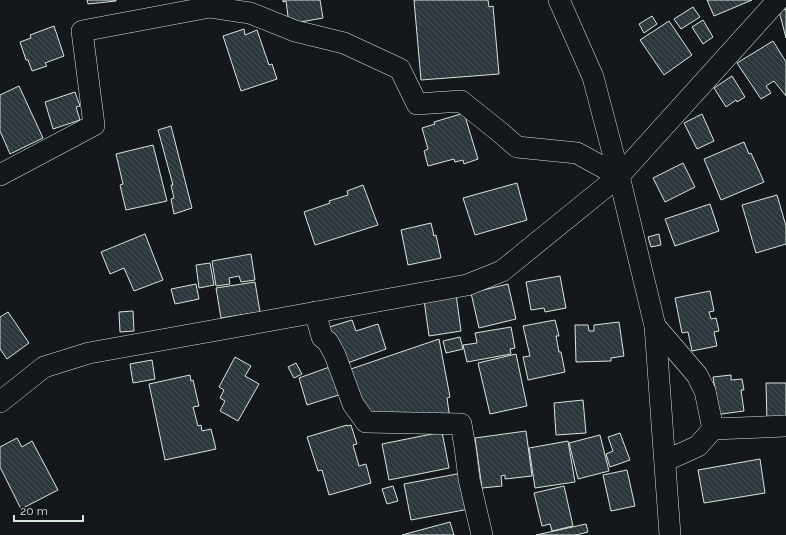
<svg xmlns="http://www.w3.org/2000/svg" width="786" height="535" viewBox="0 0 786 535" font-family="Raleway,sans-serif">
  <defs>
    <pattern id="building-back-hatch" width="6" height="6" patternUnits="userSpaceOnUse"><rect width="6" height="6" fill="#2c363c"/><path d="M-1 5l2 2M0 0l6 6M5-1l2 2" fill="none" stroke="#4a5358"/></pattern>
  </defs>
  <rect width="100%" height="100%" fill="#14181c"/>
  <g fill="url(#building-back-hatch)" stroke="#d8e6dc">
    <polygon points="87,0 116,0 116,1 88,4"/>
    <polygon points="283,0 320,0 323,18 289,24 286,1 283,2"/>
    <polygon points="414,0 488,0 489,7 493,6 499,74 421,80"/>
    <polygon points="707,0 752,0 714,16"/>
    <polygon points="693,7 700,17 681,29 674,19"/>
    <polygon points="786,9 786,38 779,11"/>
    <polygon points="652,16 657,24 644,33 639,24"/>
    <polygon points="703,20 713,37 703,44 692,27"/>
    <polygon points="669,21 692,55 664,75 640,40"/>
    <polygon points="54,26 64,56 45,63 47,66 32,71 28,60 26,60 20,42 31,38 30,35"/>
    <polygon points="244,29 245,35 257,30 269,65 272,64 277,79 241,91 223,36"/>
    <polygon points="773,41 786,62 786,96 774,81 766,86 771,93 761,99 737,63"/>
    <polygon points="732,76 745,97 737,102 736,100 726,107 714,88"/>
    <polygon points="19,86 43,138 10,154 0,131 0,95"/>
    <polygon points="75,92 80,106 76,107 80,120 53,129 45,102"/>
    <polygon points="464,113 478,159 464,164 463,160 455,162 454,159 428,166 424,151 428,149 422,128 435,124 434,122"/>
    <polygon points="702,114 714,141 697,149 684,123"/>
    <polygon points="171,126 192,208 174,214 171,199 174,198 171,185 173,185 158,130"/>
    <polygon points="744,142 749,154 751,153 764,182 721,200 704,159"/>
    <polygon points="153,145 167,201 126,210 120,185 123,184 116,154"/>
    <polygon points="683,163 695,187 665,202 653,178"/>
    <polygon points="517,183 527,220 475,235 463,198"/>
    <polygon points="363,185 378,225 315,245 304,212 330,203 329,201 348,195 347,191"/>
    <polygon points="777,195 786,226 786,244 756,253 742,205"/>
    <polygon points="710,204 719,231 675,246 665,219"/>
    <polygon points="431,223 434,236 436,235 441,258 408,265 401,230"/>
    <polygon points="145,234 163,280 134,291 124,268 110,274 101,252"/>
    <polygon points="659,234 661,245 651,247 648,237"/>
    <polygon points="251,254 255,280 241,282 239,276 229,278 230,284 216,286 212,261"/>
    <polygon points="210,263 214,285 199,288 196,265"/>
    <polygon points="560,276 566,308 545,312 544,308 531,310 526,282"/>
    <polygon points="255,282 260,312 221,318 216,288"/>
    <polygon points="196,284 199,299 175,304 171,289"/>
    <polygon points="508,284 516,319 479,328 471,293"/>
    <polygon points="710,291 714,311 709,312 711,319 716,318 719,331 714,332 717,346 692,351 688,332 682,333 675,298"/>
    <polygon points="456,294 461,331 429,336 424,300"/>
    <polygon points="133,311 134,331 120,332 119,312"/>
    <polygon points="8,312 29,343 7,359 0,349 0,317"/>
    <polygon points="352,320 356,331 378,324 386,349 342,365 326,328"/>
    <polygon points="555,320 559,336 556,336 559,352 561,352 565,372 528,380 523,357 530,356 523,326"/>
    <polygon points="619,322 624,356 611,358 611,361 576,362 575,325 588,325 589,331 594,331 594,325"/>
    <polygon points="511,327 515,348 510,349 511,354 467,362 463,345 477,343 475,333"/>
    <polygon points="460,337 463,349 446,353 443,341"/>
    <polygon points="439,339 450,397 447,398 450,419 375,420 358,406 348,370"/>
    <polygon points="516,354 527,406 490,414 478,363"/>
    <polygon points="235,357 251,366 245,376 259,384 238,421 220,411 225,401 220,398 224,390 219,387"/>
    <polygon points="152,360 155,379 133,383 130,364"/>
    <polygon points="296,363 302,374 294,378 288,367"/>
    <polygon points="335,365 345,393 307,405 299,378"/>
    <polygon points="190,375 191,381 193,380 199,406 193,407 198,426 201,425 202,431 211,429 216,449 165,460 149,384"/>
    <polygon points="731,375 731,380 742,379 744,390 741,390 744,411 714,415 717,400 713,377"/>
    <polygon points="766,383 786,383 786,422 767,422"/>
    <polygon points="583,400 586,433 556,435 554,403"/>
    <polygon points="347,425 347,426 351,425 357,444 353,445 359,466 366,464 371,483 329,495 322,470 318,471 307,437"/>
    <polygon points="526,431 532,476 505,479 505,475 501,476 502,486 482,488 475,438"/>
    <polygon points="442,432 449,468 389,480 382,444"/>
    <polygon points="620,433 630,460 610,467 606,454 613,451 608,437"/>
    <polygon points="600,435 609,471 578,479 569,443"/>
    <polygon points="17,438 22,447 32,441 58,490 21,509 0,467 0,447"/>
    <polygon points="568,441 575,482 535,488 529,448"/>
    <polygon points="760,459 765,493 704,503 698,470"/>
    <polygon points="627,470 635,506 611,511 603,475"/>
    <polygon points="462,473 469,509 411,520 404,484"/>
    <polygon points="393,486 398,501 387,504 382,489"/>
    <polygon points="564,486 573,526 552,531 550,524 542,526 534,493"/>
    <polygon points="450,522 454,535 402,535"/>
    <polygon points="586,524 588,532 576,535 536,535"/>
  </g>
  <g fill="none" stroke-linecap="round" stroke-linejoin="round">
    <defs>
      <g id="minor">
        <polyline points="559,0 593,77 619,176 655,326 670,535"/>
        <polyline points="0,175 94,125 82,31 210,7 250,13 295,31 344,43 400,69 417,104 461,101 501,133 517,147 577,153 619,176"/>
        <polyline points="315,312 322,337 328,342 335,355 353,404 366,422 461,424 465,447 469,479 482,535"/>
        <polyline points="655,326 697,375 705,391 713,429 786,426"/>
        <polyline points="0,402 44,367 89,353 467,285 502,271 619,176 778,0"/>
        <polyline points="665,461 698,446 713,429"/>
      </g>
    </defs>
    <use href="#minor" stroke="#d8e6dc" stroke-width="22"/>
    <use href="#minor" stroke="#14181c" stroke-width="21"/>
  </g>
  <path d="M14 515v6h69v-6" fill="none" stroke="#d8e6dc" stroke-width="2"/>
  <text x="20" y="515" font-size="12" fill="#d8e6dc" stroke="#14181c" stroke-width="3" paint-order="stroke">20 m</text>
</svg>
